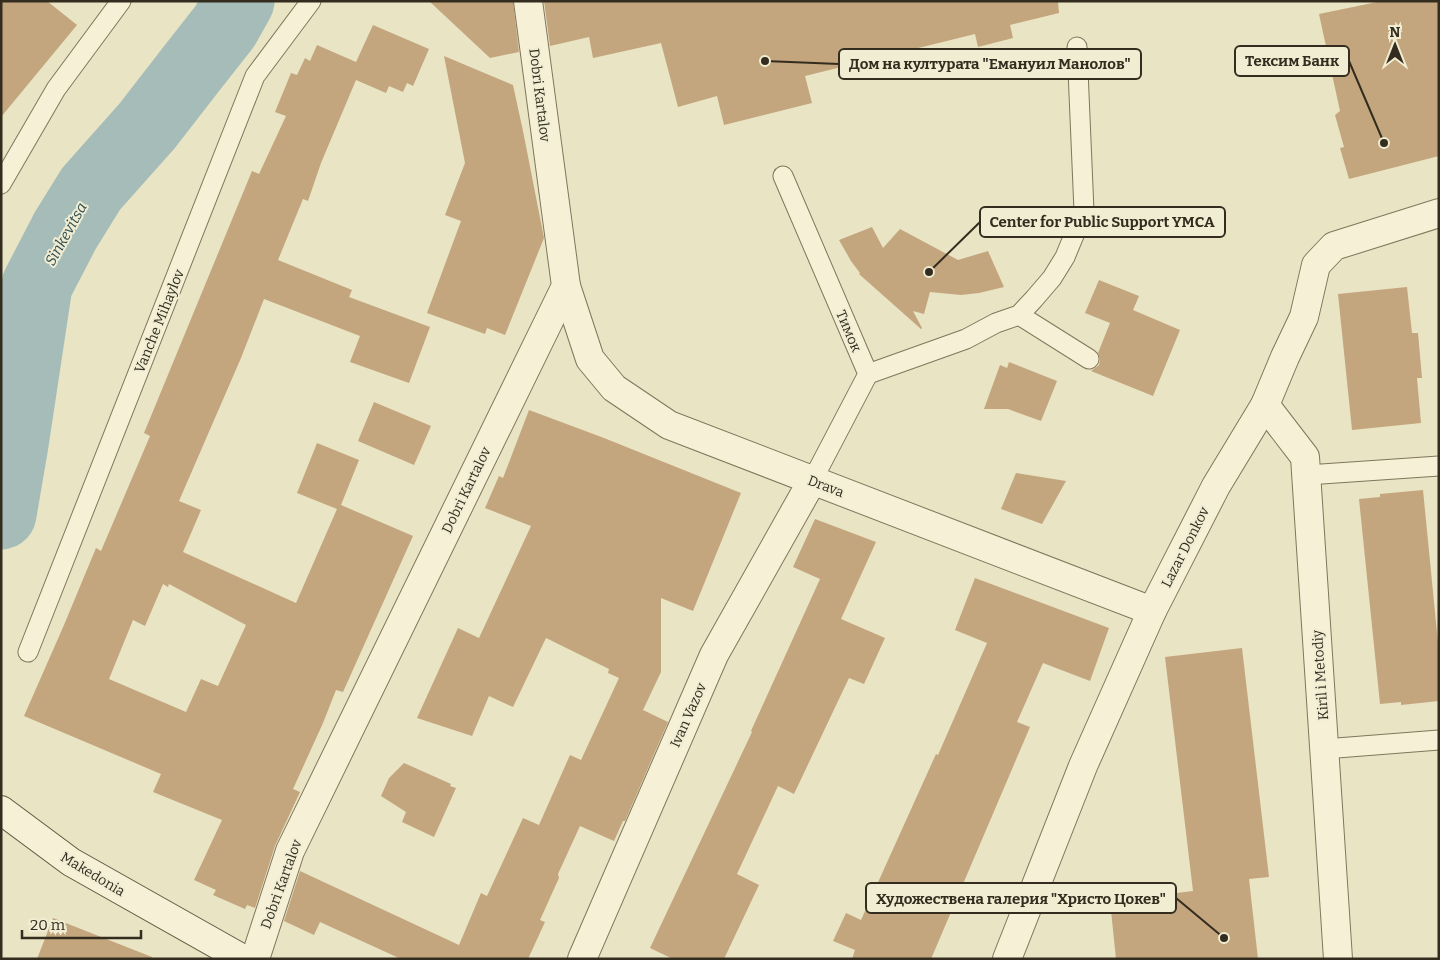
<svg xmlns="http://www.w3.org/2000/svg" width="1440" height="960" viewBox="0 0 1440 960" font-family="Bitter,serif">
  <rect width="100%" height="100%" fill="#e9e4c4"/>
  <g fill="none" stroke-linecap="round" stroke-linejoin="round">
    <polyline stroke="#a5bcb9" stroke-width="71" points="1,514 13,444 37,285 65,231 91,189 147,126 192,68 225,26 239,1"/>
  </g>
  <g fill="#c3a67e" fill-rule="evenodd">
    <polygon points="1,1 47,1 77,25 1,117"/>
    <polygon points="429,1 513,1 519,52 490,58"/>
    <polygon points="544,1 1058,1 1059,13 1010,25 1013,38 978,47 975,34 805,76 812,103 724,125 717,96 678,107 661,43 593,58 589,37 550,46"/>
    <polygon points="1382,1 1439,1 1439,156 1349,179 1340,148 1344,147 1335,115 1340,111 1319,14"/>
    <path d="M373 25 429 49 413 86 407 83 403 92 389 86 386 93 356 80 321 163 308 201 303 199 278 260 352 290 349 297 430 327 409 383 350 362 360 336 264 299 241 358 179 501 201 510 183 552 296 603 337 509 297 493 317 443 359 460 341 505 413 536 343 692 336 690 323 723 293 789 300 792 275 846 255 908 247 905 245 909 213 895 216 890 194 880 222 820 153 792 161 774 24 716 64 625 96 548 101 551 150 436 144 433 252 171 259 174 286 116 275 112 291 73 297 75 305 58 310 61 317 45 356 62ZM163 584 168 587 169 584 246 625 218 686 201 679 186 712 109 679 133 620 145 626Z"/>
    <polygon points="444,56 513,85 523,131 544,238 505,335 487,328 485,334 427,313 461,221 445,215 465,163"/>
    <polygon points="872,227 883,248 900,229 958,260 988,251 1004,287 979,293 961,295 930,292 924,314 913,311 922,328 921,329 859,274 860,273 851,261 839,240"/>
    <polygon points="1099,280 1139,296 1133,310 1180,330 1153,396 1091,371 1099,365 1100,359 1098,353 1110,323 1085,313"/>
    <polygon points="1407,287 1412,333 1418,333 1422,378 1417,378 1421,423 1352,430 1338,294"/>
    <polygon points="1009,362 1057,381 1041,421 1008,409 984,409 1000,365 1007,368"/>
    <polygon points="374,402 431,426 414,465 358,441"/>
    <polygon points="529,410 604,438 741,493 693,611 661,598 661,672 643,710 668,722 625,821 623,821 614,841 580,826 558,874 559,878 540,920 545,922 528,959 401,959 320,922 314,935 284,921 300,871 459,945 481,893 487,896 523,818 539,825 570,755 581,760 619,678 608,673 609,669 546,638 513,707 489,696 472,736 417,718 458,628 479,638 531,526 485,508 499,476 503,478"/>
    <polygon points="1016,473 1066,481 1042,524 1001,509"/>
    <polygon points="1423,490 1439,653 1439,701 1401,705 1401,702 1380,704 1359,499 1380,497 1380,494"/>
    <polygon points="815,519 876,542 841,619 885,638 864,684 849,678 794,794 778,786 737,874 759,885 724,959 673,959 650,948 752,732 751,731 820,579 793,567"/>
    <polygon points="975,578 1109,628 1090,681 1043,663 1017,722 1030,727 931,959 852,959 855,950 833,941 846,913 861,920 936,754 938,755 987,643 955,630"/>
    <polygon points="1242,648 1269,877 1249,879 1258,959 1116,959 1110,901 1193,891 1165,657"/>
    <polygon points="404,763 451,784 450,786 456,788 434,837 402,822 406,812 381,796 389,778"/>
    <polygon points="53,918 152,957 152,959 37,959"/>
  </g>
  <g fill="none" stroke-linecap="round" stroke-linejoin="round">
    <defs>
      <g id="lane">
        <polyline points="783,176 868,374 812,481"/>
        <polyline points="1,184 56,89 121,1"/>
        <polyline points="1019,315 1089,359"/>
        <polyline points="868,374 966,339 996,323 1019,315 1034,299 1052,278 1065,257 1084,211 1077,47"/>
        <polyline points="1307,475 1439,466"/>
        <polyline points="28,652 255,76 311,1"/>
        <polyline points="1324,749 1439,740"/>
      </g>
      <g id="street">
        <polyline points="566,286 590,359 614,388 669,425 1152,611"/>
        <polyline points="1265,405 1305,457 1338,959"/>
        <polyline points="255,959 290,851 566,286 528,1"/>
        <polyline points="582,959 714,655 812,481"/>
        <polyline points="1007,959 1083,766 1152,611 1216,486 1265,405 1285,357 1304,317 1316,265 1334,246 1439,213"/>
      </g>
      <polyline id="secondary" points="1,810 71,862 243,959"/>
    </defs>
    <use href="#lane" stroke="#81765c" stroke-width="21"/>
    <use href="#street" stroke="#81765c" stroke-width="30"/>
    <use href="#secondary" stroke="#635740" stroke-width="30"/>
    <use href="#lane" stroke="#f5f0d6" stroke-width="19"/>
    <use href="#street" stroke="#f5f0d6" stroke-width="28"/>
    <use href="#secondary" stroke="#f5f0d6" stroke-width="28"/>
  </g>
  <g text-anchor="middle" stroke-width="4" stroke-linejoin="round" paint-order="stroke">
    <g font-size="14" fill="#332c1f" stroke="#f1edd3">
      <text transform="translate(540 95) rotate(83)" y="5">Dobri Kartalov</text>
      <text transform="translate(159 321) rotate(-68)" y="5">Vanche Mihaylov</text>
      <text transform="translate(849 331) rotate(67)" y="5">Тимок</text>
      <text transform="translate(826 486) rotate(21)" y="5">Drava</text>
      <text transform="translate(466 490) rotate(-64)" y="5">Dobri Kartalov</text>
      <text transform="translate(1185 547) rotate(-63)" y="5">Lazar Donkov</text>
      <text transform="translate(1320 675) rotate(-94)" y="5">Kiril i Metodiy</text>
      <text transform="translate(688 715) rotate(-66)" y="5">Ivan Vazov</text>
      <text transform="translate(93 874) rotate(31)" y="5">Makedonia</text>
      <text transform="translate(281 884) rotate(-70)" y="5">Dobri Kartalov</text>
    </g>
    <g font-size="15" font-style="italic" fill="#304e51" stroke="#f1edd3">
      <text transform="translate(66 234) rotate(-61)" y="5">Sinkevitsa</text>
    </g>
  </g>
  <path fill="none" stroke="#332c1f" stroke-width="2" d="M1384 143L1349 61M765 61L839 64M929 272L980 222M1224 938L1176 898"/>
  <g fill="#332c1f" stroke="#f1edd3" stroke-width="2">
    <circle cx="1384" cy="143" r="5"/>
    <circle cx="765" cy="61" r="5"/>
    <circle cx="929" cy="272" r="5"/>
    <circle cx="1224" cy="938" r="5"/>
  </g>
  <g fill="#f1edd3" stroke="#332c1f" stroke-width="2">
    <rect x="1235" y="46" width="114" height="30" rx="5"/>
    <rect x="839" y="49" width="302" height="30" rx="5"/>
    <rect x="980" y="207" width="245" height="30" rx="5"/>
    <rect x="866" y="883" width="310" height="30" rx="5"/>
  </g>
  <g font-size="15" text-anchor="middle" font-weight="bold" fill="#332c1f">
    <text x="1292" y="66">Тексим Банк</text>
    <text x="990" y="69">Дом на културата "Емануил Манолов"</text>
    <text x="1102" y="227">Center for Public Support YMCA</text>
    <text x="1021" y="904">Художествена галерия "Христо Цокев"</text>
  </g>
  <rect width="1440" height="960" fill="none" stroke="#332c1f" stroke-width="5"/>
  <g transform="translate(1395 45)" stroke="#f1edd3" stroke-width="4" paint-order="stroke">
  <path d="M0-4L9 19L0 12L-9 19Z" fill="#332c1f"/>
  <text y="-8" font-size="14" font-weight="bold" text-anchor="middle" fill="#332c1f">N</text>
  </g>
  <path d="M22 930v8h119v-8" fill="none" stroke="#332c1f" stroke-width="2.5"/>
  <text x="30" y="930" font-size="15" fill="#332c1f" stroke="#f1edd3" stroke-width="4" paint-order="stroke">20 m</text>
</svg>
